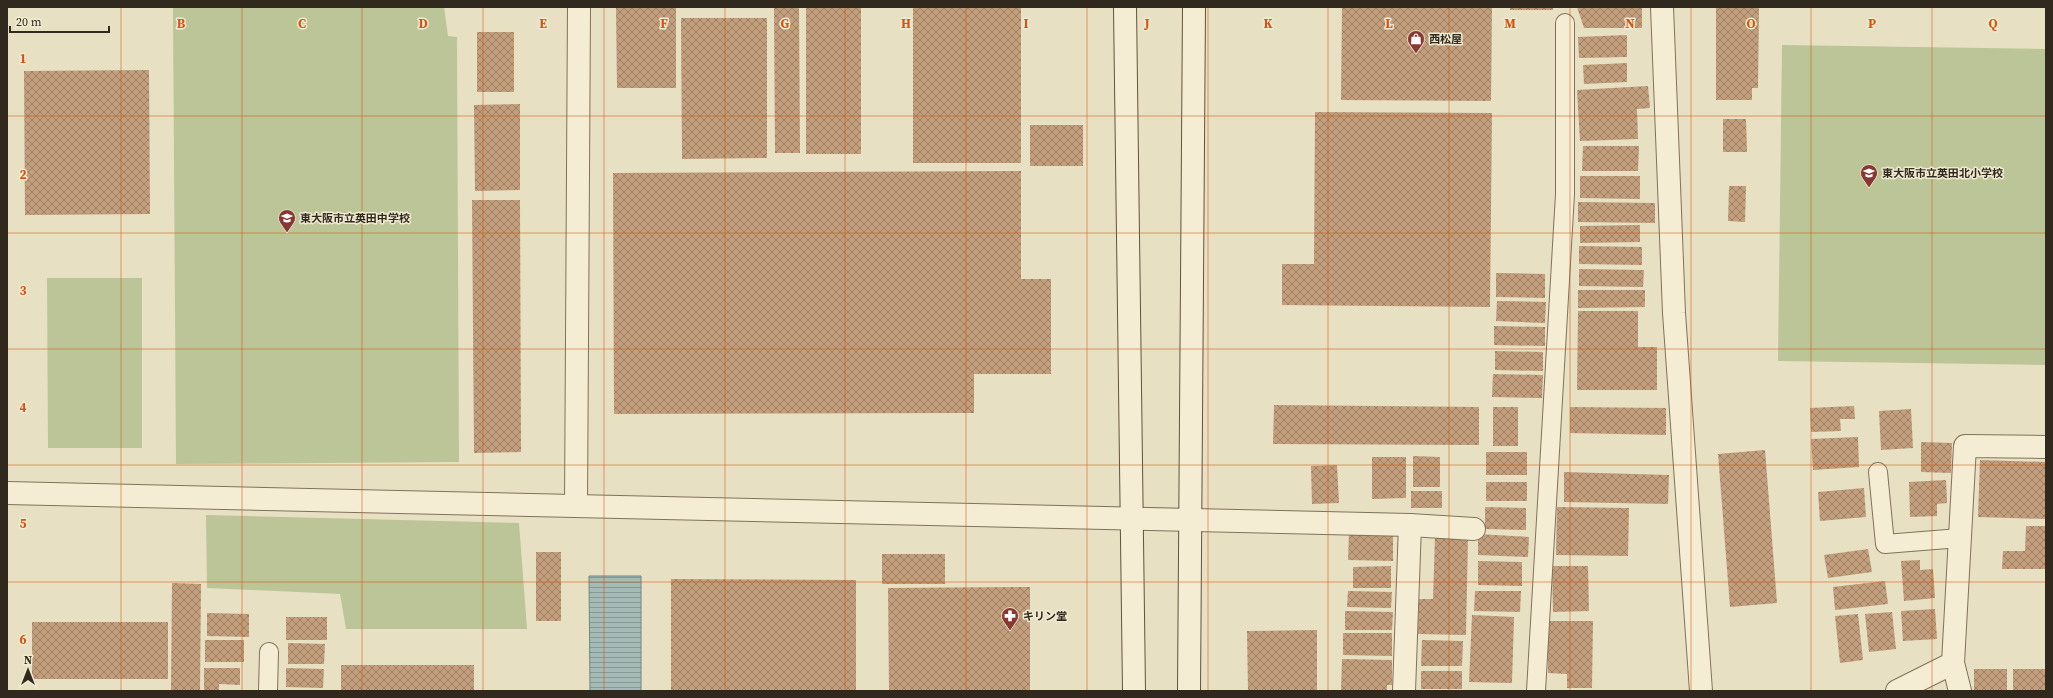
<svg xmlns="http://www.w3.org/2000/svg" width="2053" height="698" viewBox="0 0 2053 698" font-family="'Source Serif 4','Noto Sans JP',serif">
  <defs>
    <pattern id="water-rules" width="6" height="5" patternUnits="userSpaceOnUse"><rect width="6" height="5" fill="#a4bbb6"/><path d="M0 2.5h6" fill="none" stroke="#869893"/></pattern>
    <pattern id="building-cross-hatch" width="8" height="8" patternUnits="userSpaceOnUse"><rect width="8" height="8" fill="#c29e7c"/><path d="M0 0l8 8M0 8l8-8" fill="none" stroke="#9e8165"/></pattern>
  </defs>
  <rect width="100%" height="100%" fill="#e8e0c2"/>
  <g fill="#bcc597">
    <polygon points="173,7 444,7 448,36 457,37 459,462 176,464"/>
    <polygon points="1782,45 2046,49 2046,365 1778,361"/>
    <polygon points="47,278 142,278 142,448 48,448"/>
    <polygon points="206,515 519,523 527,629 346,629 340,594 207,588"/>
  </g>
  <polygon fill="url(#water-rules)" stroke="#6c8883" points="589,576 641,576 641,691 590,691"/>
  <g fill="url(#building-cross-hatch)">
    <polygon points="616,7 676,7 676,88 617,88"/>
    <polygon points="774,7 799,7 800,153 775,153"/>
    <rect x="806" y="7" width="55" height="147"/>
    <rect x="913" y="7" width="108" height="156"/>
    <polygon points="1342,7 1492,7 1491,101 1341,100"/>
    <rect x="1510" y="7" width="43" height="3"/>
    <polygon points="1577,7 1642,7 1642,28 1584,28"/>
    <polygon points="1716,7 1759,7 1758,88 1752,88 1752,100 1716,100"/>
    <polygon points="681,18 767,18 767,158 682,159"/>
    <rect x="477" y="32" width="37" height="60"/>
    <polygon points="1627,35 1627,57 1579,58 1578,37"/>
    <polygon points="1627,63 1627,82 1584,84 1583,65"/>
    <polygon points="149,70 150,214 25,215 24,71"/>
    <polygon points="1648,86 1650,108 1637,109 1638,139 1580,141 1577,90"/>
    <polygon points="520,104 520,190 475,191 474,105"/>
    <polygon points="1315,112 1492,113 1490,307 1282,305 1282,264 1314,264"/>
    <polygon points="1723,119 1746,119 1747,152 1723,152"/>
    <rect x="1030" y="125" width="53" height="41"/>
    <polygon points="1583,146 1639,146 1638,171 1582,171"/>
    <polygon points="1021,171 1021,279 1051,279 1051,374 974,374 974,413 614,414 613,173"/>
    <polygon points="1580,176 1640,176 1640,199 1580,198"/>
    <polygon points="1729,186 1746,186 1745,222 1728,221"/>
    <polygon points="472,200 520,200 521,452 474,453"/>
    <polygon points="1578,202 1655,203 1655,223 1578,222"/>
    <polygon points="1640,225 1640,242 1580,243 1580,226"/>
    <polygon points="1579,246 1642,247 1642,265 1579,264"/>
    <polygon points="1579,269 1644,270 1643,287 1579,286"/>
    <polygon points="1496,273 1545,274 1545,298 1496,297"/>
    <polygon points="1578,290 1645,290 1645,307 1578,308"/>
    <polygon points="1497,301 1546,302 1545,323 1496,321"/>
    <polygon points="1578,311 1638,311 1638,347 1657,347 1657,390 1577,390"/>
    <polygon points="1494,326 1545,327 1545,346 1494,345"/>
    <polygon points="1495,351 1543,352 1543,371 1495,370"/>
    <polygon points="1493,374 1543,375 1542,398 1492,397"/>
    <polygon points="1274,405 1479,407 1479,445 1273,444"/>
    <polygon points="1854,406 1855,419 1840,419 1841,431 1811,432 1810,408"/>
    <rect x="1493" y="407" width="25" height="39"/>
    <polygon points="1570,407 1666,408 1666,435 1570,433"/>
    <polygon points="1911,409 1913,448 1881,450 1879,411"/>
    <polygon points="1858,437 1859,467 1813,470 1811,439"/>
    <polygon points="1921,442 1952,443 1951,473 1921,472"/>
    <polygon points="1765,450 1777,603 1730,607 1718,454"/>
    <rect x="1486" y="452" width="41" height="23"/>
    <polygon points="1413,456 1440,457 1440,487 1413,487"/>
    <polygon points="1372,457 1406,457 1406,498 1372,499"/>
    <polygon points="1980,460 2046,462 2046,519 1978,517"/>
    <polygon points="1337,465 1339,503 1312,504 1311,466"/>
    <polygon points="1564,472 1669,475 1668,504 1564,502"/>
    <polygon points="1946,480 1947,503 1937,504 1937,516 1910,517 1909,482"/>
    <rect x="1486" y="482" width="41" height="19"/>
    <polygon points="1864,488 1866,517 1820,521 1818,492"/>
    <rect x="1411" y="491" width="31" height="17"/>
    <polygon points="1485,507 1526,508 1526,530 1485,529"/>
    <polygon points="1557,507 1629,508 1628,556 1556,555"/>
    <polygon points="2026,526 2046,526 2046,569 2002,569 2003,551 2025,551"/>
    <polygon points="1349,532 1393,533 1393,561 1348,560"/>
    <polygon points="1478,534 1529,537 1528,557 1478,555"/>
    <polygon points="1435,535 1468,536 1466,635 1418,634 1419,599 1433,599"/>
    <polygon points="1868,549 1872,572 1828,578 1824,555"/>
    <rect x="536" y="552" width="25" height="69"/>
    <rect x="882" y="554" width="63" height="30"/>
    <polygon points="1920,560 1920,570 1933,569 1935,598 1904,601 1901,561"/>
    <polygon points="1478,561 1522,562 1522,586 1478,585"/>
    <polygon points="1391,566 1391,588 1353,588 1353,567"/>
    <polygon points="1552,566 1588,566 1589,611 1553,612"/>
    <polygon points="671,579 856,580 856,691 671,691"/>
    <polygon points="1885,581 1888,604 1835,610 1833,587"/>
    <polygon points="172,583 201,584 200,691 171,691"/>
    <polygon points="1030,587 1030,691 889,691 888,588"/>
    <polygon points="1348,591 1392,592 1391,608 1347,607"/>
    <polygon points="1475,591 1521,591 1520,612 1474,611"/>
    <polygon points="1935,609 1937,639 1903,641 1901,611"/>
    <polygon points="1345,611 1393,612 1392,630 1345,630"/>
    <polygon points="1892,612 1896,649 1869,652 1865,614"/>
    <polygon points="207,613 249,614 249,637 207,636"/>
    <polygon points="1858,614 1863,660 1840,663 1835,616"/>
    <polygon points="1472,615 1514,617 1512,683 1469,682"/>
    <rect x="286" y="617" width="41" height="23"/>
    <polygon points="1548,621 1593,621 1592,688 1567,688 1567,674 1548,673"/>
    <rect x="32" y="622" width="136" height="57"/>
    <polygon points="1317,630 1317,691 1248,691 1247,631"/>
    <polygon points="1343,633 1392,633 1392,656 1343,655"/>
    <rect x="205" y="640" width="39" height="22"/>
    <polygon points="1422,640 1463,641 1462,666 1421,666"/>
    <polygon points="288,643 325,644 324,664 288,664"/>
    <polygon points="1342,659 1392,660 1392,685 1387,685 1387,691 1341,691"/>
    <rect x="341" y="665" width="133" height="26"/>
    <polygon points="204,668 240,668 240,685 219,684 219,691 204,691"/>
    <polygon points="286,668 324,669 323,688 286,687"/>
    <rect x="1974" y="669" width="33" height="22"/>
    <rect x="2013" y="669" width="33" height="22"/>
    <rect x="1421" y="671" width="41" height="18"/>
  </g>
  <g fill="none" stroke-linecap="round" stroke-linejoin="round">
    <defs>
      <g id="lane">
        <polyline points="1878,472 1885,544 1960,538"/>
        <polyline points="268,691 269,652"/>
        <polyline points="1536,691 1565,194 1565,23"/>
      </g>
      <g id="street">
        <polyline points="1662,7 1674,313 1701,691"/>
        <polyline points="7,493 1410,525 1474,529"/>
        <polyline points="576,505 579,7"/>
        <polyline points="1953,663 1960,691"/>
        <polyline points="1404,691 1410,525"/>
        <polyline points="1897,691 1953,663 1965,446 2046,447"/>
      </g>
      <g id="secondary">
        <polyline points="1125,7 1134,691"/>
        <polyline points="1189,691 1194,7"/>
      </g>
    </defs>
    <use href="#lane" stroke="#80715b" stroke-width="20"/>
    <use href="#street" stroke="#80715b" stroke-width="24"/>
    <use href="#secondary" stroke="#61533e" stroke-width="24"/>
    <use href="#lane" stroke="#f4edd4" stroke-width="18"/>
    <use href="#street" stroke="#f4edd4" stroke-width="22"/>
    <use href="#secondary" stroke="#f4edd4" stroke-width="22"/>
  </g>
  <path fill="none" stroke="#d6540e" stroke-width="1" stroke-opacity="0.55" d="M121 7V691M242 7V691M362 7V691M483 7V691M604 7V691M725 7V691M845 7V691M966 7V691M1087 7V691M1208 7V691M1328 7V691M1449 7V691M1570 7V691M1691 7V691M1811 7V691M1932 7V691M7 116H2046M7 233H2046M7 349H2046M7 465H2046M7 582H2046"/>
  <defs>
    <symbol id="shop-pin" viewBox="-11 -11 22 30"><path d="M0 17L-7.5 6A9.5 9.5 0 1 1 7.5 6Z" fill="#883832" stroke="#f0ead1"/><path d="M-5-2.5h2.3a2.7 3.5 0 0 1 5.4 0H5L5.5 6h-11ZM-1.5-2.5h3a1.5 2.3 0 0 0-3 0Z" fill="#fff"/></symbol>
    <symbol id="school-pin" viewBox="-11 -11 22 30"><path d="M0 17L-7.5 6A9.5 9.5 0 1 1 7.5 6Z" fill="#883832" stroke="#f0ead1"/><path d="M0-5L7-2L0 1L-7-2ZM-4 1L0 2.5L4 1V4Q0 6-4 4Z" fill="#fff"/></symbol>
    <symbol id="pharmacy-pin" viewBox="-11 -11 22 30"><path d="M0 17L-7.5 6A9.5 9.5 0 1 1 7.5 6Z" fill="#883832" stroke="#f0ead1"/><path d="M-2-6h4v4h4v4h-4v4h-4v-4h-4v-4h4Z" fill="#fff"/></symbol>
  </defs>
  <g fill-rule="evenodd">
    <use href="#shop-pin" x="1406" y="29" width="20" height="27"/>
    <use href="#school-pin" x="1859" y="163" width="20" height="27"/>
    <use href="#school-pin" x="277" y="208" width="20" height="27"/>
    <use href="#pharmacy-pin" x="1000" y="606" width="20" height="27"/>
  </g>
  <g text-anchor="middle" stroke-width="3" stroke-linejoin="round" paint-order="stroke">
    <g font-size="11" font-weight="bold" fill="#31291e" stroke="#f0ead1" text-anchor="start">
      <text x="1429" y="43">西松屋</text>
      <text x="1882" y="177">東大阪市立英田北小学校</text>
      <text x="300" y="222">東大阪市立英田中学校</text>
      <text x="1023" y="620">キリン堂</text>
    </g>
  </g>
  <g font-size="13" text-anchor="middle" font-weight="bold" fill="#d6540e" stroke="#f0ead1" stroke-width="3" stroke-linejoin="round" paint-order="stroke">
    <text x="181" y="28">B</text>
    <text x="302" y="28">C</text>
    <text x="423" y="28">D</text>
    <text x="543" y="28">E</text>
    <text x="664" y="28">F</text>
    <text x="785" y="28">G</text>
    <text x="906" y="28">H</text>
    <text x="1026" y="28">I</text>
    <text x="1147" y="28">J</text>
    <text x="1268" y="28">K</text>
    <text x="1389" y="28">L</text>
    <text x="1510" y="28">M</text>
    <text x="1630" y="28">N</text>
    <text x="1751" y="28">O</text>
    <text x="1872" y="28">P</text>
    <text x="1993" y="28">Q</text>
    <text x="23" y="63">1</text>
    <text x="23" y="179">2</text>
    <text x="23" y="295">3</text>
    <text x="23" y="412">4</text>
    <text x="23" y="528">5</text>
    <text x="23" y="644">6</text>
  </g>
  <rect width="2053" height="698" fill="none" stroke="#31291e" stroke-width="16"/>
  <g transform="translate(28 670)" stroke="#f0ead1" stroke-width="3" paint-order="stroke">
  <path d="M0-3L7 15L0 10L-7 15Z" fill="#31291e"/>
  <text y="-6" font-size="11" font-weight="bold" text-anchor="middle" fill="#31291e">N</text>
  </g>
  <path d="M10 26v6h99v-6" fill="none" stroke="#31291e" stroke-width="2"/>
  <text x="16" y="26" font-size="12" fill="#31291e" stroke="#f0ead1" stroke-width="3" paint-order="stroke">20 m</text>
</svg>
